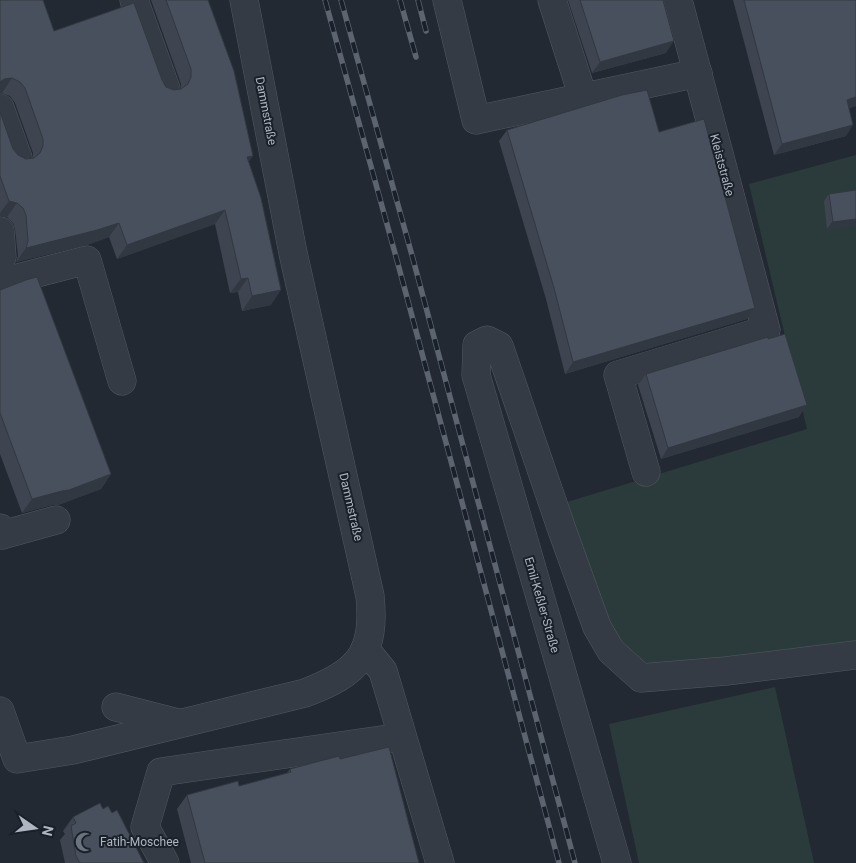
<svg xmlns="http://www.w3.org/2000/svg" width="856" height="863" viewBox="0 0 856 863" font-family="Roboto,sans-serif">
  <rect width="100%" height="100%" fill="#222933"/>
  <g fill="#2b3b3b">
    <polygon points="856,155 856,652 641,678 611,651 554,506 807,429 749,184"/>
    <polygon points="775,687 814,863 639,863 609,724"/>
  </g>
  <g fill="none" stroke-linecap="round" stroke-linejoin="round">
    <defs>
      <g id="minor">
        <polyline points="134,0 166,89"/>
        <polyline points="447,0 476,120 698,73"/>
        <polyline points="552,0 583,97"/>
        <polyline points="0,108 18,158"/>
        <polyline points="0,231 2,257 0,261"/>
        <polyline points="0,277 14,279 87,260 122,381"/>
        <polyline points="646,472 618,375 766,330 678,0"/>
        <polyline points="0,528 2,535 56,520"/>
        <polyline points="365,649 383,671 440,863"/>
        <polyline points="116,707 178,723"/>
        <path d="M0 711 17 759 73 750 305 693C358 673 376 654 370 596L293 253 244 0"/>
        <polyline points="165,863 145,827 161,772 402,737"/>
        <polyline points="617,863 476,375 477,345 487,340 499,346 562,530 597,627 611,651 641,678 726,671 856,655"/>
      </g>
    </defs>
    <use href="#minor" stroke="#525962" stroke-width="29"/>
    <use href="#minor" stroke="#353b44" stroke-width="28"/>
    <defs>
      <g id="rail">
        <polyline points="325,0 398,264 559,863"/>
        <polyline points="341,0 413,259 575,863"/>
        <polyline points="400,0 416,57"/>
        <polyline points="418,0 426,31"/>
      </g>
    </defs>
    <use href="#rail" stroke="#5c6470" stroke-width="5.5"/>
    <use href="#rail" stroke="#1a2029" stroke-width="4" stroke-dasharray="11" stroke-linecap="butt"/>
  </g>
  <g fill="#3e4550">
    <polygon points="0,0 54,31 162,80 166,87 174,90 181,89 181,84 151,0 208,0 249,162 271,305 242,311 238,292 230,293 215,224 117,259 109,237 87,245 16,262 18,256 15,229 13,223 7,217 0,216 0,112 13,149 18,155 26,159 33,158 33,153 15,103 10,96 2,93"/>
    <polygon points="568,0 663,0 666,53 592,73"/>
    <polygon points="733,0 856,0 856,106 849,108 846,136 774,155"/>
    <polygon points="507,130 659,132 755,308 747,319 565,374 546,299 499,141"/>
    <polygon points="856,190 827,229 824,201 829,194"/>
    <polygon points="0,290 111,474 101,489 58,505 52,505 22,513 0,454"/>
    <polygon points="646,374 799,417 661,459 638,385"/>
    <polygon points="340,759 419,863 191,863 177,809 187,795 239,786 287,773 290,769"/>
    <polygon points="103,809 112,813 144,863 65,863 60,840 65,834 63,831 73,817"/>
  </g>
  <g fill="#323841">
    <polygon points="674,41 666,53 592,73 600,62"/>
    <polygon points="12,78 2,93 0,93 0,82 4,79"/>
    <polygon points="856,97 856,106 839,111 847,100"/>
    <polygon points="853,125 846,136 774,155 782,144"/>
    <polygon points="253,156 243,170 247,157"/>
    <polygon points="9,201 17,203 7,217 0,216 0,213"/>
    <polygon points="225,210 215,224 117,259 127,245"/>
    <polygon points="856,219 856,226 827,229 833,222"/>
    <polygon points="119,223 109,237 87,245 16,262 26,248"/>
    <polygon points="248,278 238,292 230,293 241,279"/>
    <polygon points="281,290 271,305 242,311 252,296"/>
    <polygon points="755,308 747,319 565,374 573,362"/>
    <polygon points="807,405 799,417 661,459 668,448"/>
    <polygon points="111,474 101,489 58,505 52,505 22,513 32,499 62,491"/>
  </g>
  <g fill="#48505d" stroke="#323841">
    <polygon points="0,0 43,0 54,31 134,3 162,80 166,87 174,90 181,89 188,84 191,77 191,69 166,0 208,0 234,71 253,156 247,157 261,198 281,290 252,296 248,278 241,279 225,210 127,245 119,223 97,230 26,248 28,241 26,215 23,208 17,203 9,201 0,176 0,112 13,149 18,155 26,159 34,158 40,153 43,146 43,139 25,88 20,82 12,78 4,79 0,82"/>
    <polygon points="580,0 663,0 674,41 600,62"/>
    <polygon points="744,0 856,0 856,97 847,100 853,125 782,144"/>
    <polygon points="647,90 659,132 704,119 755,308 573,362 554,288 507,130 622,95"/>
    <polygon points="856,190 856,219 833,222 829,194"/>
    <polygon points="37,277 111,474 69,490 62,491 32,499 0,413 0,290 26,280"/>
    <polygon points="785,334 807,405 668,448 646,374 768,337 768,339"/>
    <polygon points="389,747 419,863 205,863 187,795 238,781 239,786 291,772 290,769 339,756 340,759"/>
    <polygon points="100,803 103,809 108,806 112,813 117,810 144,863 80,863 76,856 71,826 76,823 73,817"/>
  </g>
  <defs>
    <symbol id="mosque-bare" viewBox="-9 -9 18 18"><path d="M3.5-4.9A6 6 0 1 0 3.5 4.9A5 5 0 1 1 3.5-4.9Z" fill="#6b7280" stroke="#1a2029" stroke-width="2.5" paint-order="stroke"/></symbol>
  </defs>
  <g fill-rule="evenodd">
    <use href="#mosque-bare" x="71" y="828" width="28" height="28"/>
  </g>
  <g text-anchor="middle" stroke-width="4" stroke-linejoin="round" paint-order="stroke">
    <g font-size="12" fill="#afb6c1" stroke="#1a2029">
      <text transform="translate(266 111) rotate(79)" y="4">Dammstraße</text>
      <text transform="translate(722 165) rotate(75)" y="4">Kleiststraße</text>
      <text transform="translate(351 507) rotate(77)" y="4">Dammstraße</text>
      <text transform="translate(542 605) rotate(74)" y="4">Emil-Keßler-Straße</text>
    </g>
    <g font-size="12" fill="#afb6c1" stroke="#1a2029" text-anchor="start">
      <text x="100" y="846">Fatih-Moschee</text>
    </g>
  </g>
  <g transform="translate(35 828) rotate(103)" stroke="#1a2029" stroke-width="4" paint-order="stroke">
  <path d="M0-4L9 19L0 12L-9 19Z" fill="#afb6c1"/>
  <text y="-8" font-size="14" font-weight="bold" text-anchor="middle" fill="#afb6c1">N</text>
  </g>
</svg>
